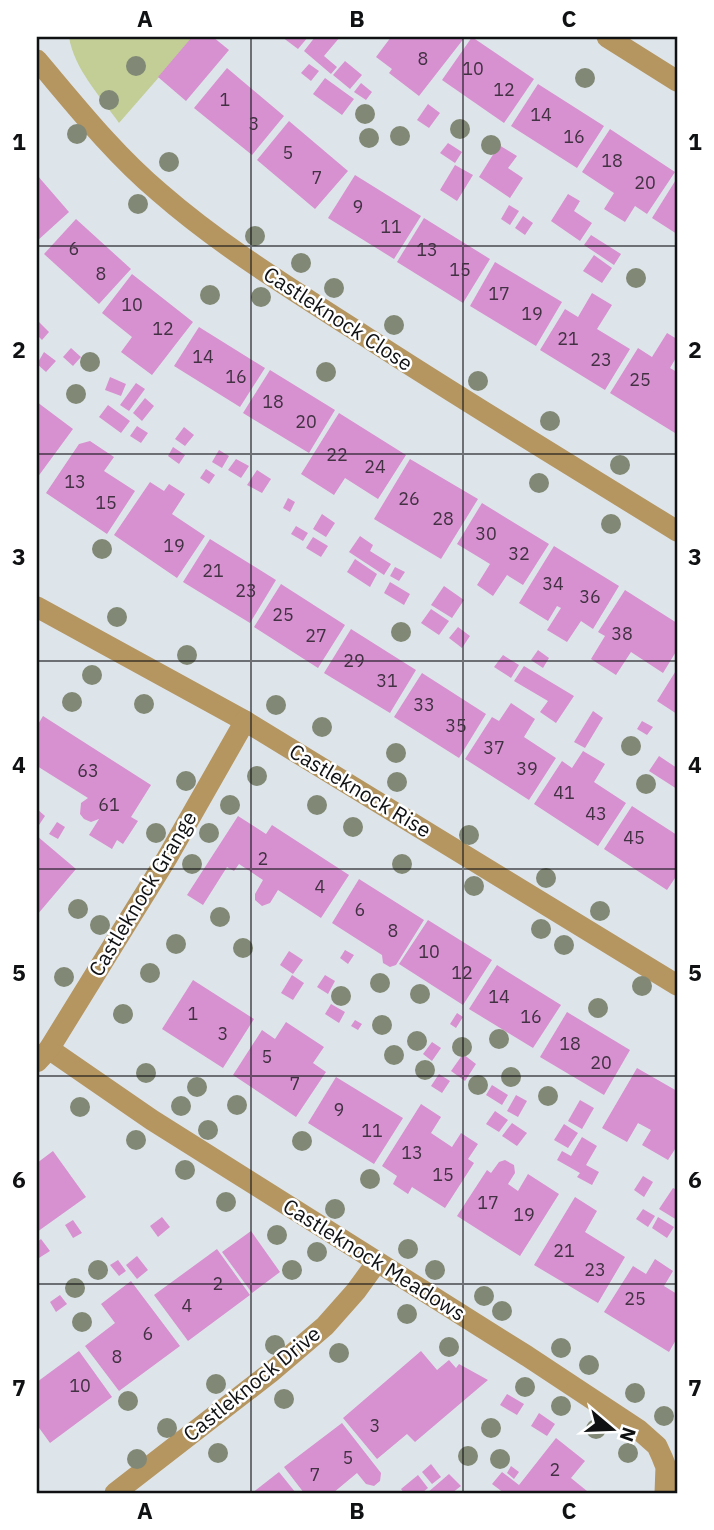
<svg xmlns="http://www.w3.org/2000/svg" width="714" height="1530" viewBox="0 0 714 1530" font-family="'IBM Plex Sans',sans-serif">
  <rect width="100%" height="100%" fill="#dee5ea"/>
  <path fill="#c2ce96" d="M69 37H194L119 123C101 97 74 69 69 37Z"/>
  <g fill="#d790d0">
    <polygon points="192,37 213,37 229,50 186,101 158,77"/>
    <polygon points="282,37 308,37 298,49"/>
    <polygon points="315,37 340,37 324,56 337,67 331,74 304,51"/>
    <polygon points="391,37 465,37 419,96 389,73 392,69 376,57"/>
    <polygon points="472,37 534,79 504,123 442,80"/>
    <polygon points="345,61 362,75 350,89 333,75"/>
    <polygon points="309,64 319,71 311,81 301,73"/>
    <polygon points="227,68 284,116 252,155 194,108"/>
    <polygon points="325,78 354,99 342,115 313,94"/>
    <polygon points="361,83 372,92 366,100 354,92"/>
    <polygon points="538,84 604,126 577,168 511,126"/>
    <polygon points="428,104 440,113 429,128 417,120"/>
    <polygon points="289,121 348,171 315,209 257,160"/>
    <polygon points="610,129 675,172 647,214 635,206 625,222 604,209 614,193 582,172"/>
    <polygon points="448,143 462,152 455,163 440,153"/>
    <polygon points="499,145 517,156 508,168 523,178 510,198 479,177"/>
    <polygon points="455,165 473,175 457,201 440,190"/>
    <polygon points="37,175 69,212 37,241"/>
    <polygon points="355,175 421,216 394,259 328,218"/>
    <polygon points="677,178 677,234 652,218"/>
    <polygon points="568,194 580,201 574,211 592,223 580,241 551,221"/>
    <polygon points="509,205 519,211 510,225 501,219"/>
    <polygon points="523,216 533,223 525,235 515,228"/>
    <polygon points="424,218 490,259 463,303 397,262"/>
    <polygon points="76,219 131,269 99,304 44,254"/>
    <polygon points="591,235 621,254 614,265 584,245"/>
    <polygon points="594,255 612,268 602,283 583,271"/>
    <polygon points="495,262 562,302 536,346 470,306"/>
    <polygon points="132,274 193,322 152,375 121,352 132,337 102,313"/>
    <polygon points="592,293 612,305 597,329 630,349 605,390 540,350 565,309 578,317"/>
    <polygon points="37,320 49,332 42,340 37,335"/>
    <polygon points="199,327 265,368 240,407 174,366"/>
    <polygon points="667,333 677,339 677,356 670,368 677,372 677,430 675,433 610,393 638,348 652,357"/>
    <polygon points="71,348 81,357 73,366 63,357"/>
    <polygon points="44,352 56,361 46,372 37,364"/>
    <polygon points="270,370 335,410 309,453 243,413"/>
    <polygon points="110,377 126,384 121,396 105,390"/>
    <polygon points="136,383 145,389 129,411 120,405"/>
    <polygon points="145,398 154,406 142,421 133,413"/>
    <polygon points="37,402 73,429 37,478"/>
    <polygon points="108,405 130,421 121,433 99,417"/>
    <polygon points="339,413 406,455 378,499 345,478 334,495 301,474"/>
    <polygon points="137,426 148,433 141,443 130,436"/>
    <polygon points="184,427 194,435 185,446 175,439"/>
    <polygon points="90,441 114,457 104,471 135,491 107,534 46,493 79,444"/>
    <polygon points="173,447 185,455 179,464 168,456"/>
    <polygon points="219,450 229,456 222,468 212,462"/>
    <polygon points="236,459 249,466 241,478 228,470"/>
    <polygon points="410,459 478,499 441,559 374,519"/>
    <polygon points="206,469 215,475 209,484 200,478"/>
    <polygon points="257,470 271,479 262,493 247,485"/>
    <polygon points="150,482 164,491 169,484 185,494 172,514 205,536 177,578 114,535"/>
    <polygon points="288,498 295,502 290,512 283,508"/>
    <polygon points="482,503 549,544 523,585 507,575 493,596 477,585 490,564 457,544"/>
    <polygon points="322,514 335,523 326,537 313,529"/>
    <polygon points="296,526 308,533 303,541 291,534"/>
    <polygon points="360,536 373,545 370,551 391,564 384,575 349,552"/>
    <polygon points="313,537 328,546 321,557 306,548"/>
    <polygon points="210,539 276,580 250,623 183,582"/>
    <polygon points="554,546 619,586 593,629 581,621 567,642 547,630 561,608 557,606 548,621 519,603"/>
    <polygon points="355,559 377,574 370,587 347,572"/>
    <polygon points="395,567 405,572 399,581 390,576"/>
    <polygon points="390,582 410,594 404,605 384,593"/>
    <polygon points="281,584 345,625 318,668 254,627"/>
    <polygon points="444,586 464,600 452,618 431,605"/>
    <polygon points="625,590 677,623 677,650 663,673 631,652 616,675 591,659 605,636 598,632"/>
    <polygon points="431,609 449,621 439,635 421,623"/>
    <polygon points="458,627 470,636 462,648 449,638"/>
    <polygon points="351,629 416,670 390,713 324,673"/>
    <polygon points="538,650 549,658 543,668 531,660"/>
    <polygon points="503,655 519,665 511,678 494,667"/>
    <polygon points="524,666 574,696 556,723 540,712 548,701 514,681"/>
    <polygon points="677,669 677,714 657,701"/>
    <polygon points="422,673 486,714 459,758 394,717"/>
    <polygon points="511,703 535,719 524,737 556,758 529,800 465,759 492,717 499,721"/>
    <polygon points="593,711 603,718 585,748 574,742"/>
    <polygon points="43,716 151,785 131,817 138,821 123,844 117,840 112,849 89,835 99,819 91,822 84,819 80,814 81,803 88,798 37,766 37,726"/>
    <polygon points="642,721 653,727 647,735 637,729"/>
    <polygon points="583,751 605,764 594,782 626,803 598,846 534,804 562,761 572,768"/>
    <polygon points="659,756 677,768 677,789 649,771"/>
    <polygon points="632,806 677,835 677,875 667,890 604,849"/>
    <polygon points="37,809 45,816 37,828"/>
    <polygon points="238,816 266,834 272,825 349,875 321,918 278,890 270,903 262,906 255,900 255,894 263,880 239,864 234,871 227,867 203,905 187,895"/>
    <polygon points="57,822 65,827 58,839 49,834"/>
    <polygon points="37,836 76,869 37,915"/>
    <polygon points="359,879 424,920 396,965 390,967 383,963 382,955 332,923"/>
    <polygon points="428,920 492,960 463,1005 399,964"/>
    <polygon points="345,950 354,955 348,964 340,958"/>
    <polygon points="289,951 303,960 293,974 280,965"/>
    <polygon points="497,965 561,1005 533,1048 469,1009"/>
    <polygon points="292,975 304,983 293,1000 281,993"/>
    <polygon points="325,975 335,981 328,994 317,987"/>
    <polygon points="193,980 254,1019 223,1068 162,1029"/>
    <polygon points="331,1004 345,1012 339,1023 325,1014"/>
    <polygon points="567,1012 630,1050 604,1095 540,1057"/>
    <polygon points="457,1013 463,1017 456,1028 450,1024"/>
    <polygon points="355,1020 362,1024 358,1030 351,1026"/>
    <polygon points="286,1022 324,1047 313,1063 326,1072 296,1117 233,1075 262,1030 275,1039"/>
    <polygon points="432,1042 441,1048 432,1061 423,1054"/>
    <polygon points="463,1054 476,1064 465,1081 451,1071"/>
    <polygon points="637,1068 677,1091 677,1146 668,1160 642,1145 651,1130 638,1123 627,1142 602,1128"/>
    <polygon points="439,1074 450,1081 442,1093 431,1086"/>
    <polygon points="336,1077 403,1118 374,1164 308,1123"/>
    <polygon points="492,1085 508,1095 502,1105 486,1095"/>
    <polygon points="516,1095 527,1101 518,1117 507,1111"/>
    <polygon points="580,1100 594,1108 582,1129 568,1121"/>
    <polygon points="421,1104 441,1117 431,1133 452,1147 461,1133 478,1144 468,1159 474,1163 445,1208 412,1187 408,1194 393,1184 397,1176 382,1166"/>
    <polygon points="495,1111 508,1120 499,1132 486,1124"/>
    <polygon points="512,1123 527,1133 517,1146 502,1136"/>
    <polygon points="564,1124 578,1133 568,1148 554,1140"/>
    <polygon points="582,1137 597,1146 586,1165 599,1172 592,1185 577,1177 580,1173 557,1160 562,1151 571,1156"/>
    <polygon points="53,1151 86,1197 37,1232 37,1163"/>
    <polygon points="505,1160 514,1165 515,1173 508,1184 518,1191 528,1174 559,1194 520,1256 457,1216 487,1170 491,1173 499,1162"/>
    <polygon points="643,1176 653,1182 644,1197 634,1190"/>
    <polygon points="673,1188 677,1190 677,1220 659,1209"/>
    <polygon points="575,1197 597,1211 585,1232 625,1257 598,1303 534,1265"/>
    <polygon points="643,1209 655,1216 648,1227 636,1219"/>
    <polygon points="162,1217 170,1227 158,1237 150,1226"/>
    <polygon points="658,1217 674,1227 667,1238 652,1228"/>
    <polygon points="73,1220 82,1233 73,1238 65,1225"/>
    <polygon points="251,1231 280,1272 252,1293 222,1252"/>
    <polygon points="41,1239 50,1251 39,1258 37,1254 37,1242"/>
    <polygon points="217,1249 250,1295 188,1341 154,1295"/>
    <polygon points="137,1256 148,1270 137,1279 126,1265"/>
    <polygon points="655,1259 673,1271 664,1286 677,1294 677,1338 669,1352 604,1312 633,1266 646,1274"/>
    <polygon points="118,1260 126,1271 119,1276 110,1265"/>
    <polygon points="131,1281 180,1346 119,1391 85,1346 115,1323 101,1304"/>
    <polygon points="60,1295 67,1304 56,1312 50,1302"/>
    <polygon points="79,1351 112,1397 50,1443 37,1425 37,1382"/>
    <polygon points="421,1351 437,1370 449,1360 456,1368 459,1364 488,1380 415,1442 407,1434 377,1459 343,1418"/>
    <polygon points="507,1394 524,1404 517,1415 500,1405"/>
    <polygon points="539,1413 555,1424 547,1436 531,1426"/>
    <polygon points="342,1423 381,1473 380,1481 374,1486 366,1484 357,1473 333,1493 304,1493 284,1467"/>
    <polygon points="556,1438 585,1461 571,1478 587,1491 585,1493 504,1493 492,1484 502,1472 519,1485"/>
    <polygon points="431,1464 441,1477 432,1484 422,1472"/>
    <polygon points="511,1466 519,1472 514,1479 507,1473"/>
    <polygon points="279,1472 296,1493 252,1493"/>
    <polygon points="449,1474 461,1486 452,1493 427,1493"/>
    <polygon points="418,1475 428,1488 422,1493 404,1493 401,1489"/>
  </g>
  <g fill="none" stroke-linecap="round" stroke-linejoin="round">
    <g stroke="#b59560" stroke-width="21">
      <polyline points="607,37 677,81"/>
      <path d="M37 60C76 106 113 153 159 192 222 247 293 290 363 335 466 402 572 466 677 531"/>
      <polyline points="37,607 245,721 677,985"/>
      <polyline points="49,1049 152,1120 527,1356 639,1430 657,1446 662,1457 666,1467 665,1493"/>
      <polyline points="37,1062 49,1049 167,858 245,721"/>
      <polyline points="115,1493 270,1373 325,1326 356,1291 377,1262"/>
    </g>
  </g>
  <g fill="#818875">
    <circle cx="136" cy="66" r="10"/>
    <circle cx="585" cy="78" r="10"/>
    <circle cx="109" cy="100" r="10"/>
    <circle cx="365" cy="114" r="10"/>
    <circle cx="460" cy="129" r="10"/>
    <circle cx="77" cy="134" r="10"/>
    <circle cx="400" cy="136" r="10"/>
    <circle cx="369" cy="138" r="10"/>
    <circle cx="491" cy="145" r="10"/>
    <circle cx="169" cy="162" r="10"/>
    <circle cx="138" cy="204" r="10"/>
    <circle cx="255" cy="236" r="10"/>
    <circle cx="301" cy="263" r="10"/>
    <circle cx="636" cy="278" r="10"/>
    <circle cx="334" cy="288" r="10"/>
    <circle cx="210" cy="295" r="10"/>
    <circle cx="261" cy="297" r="10"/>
    <circle cx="394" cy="325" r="10"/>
    <circle cx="90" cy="362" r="10"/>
    <circle cx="326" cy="372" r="10"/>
    <circle cx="478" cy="381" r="10"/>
    <circle cx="76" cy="394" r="10"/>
    <circle cx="550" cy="421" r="10"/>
    <circle cx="620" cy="465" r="10"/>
    <circle cx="539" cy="483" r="10"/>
    <circle cx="611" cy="524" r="10"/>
    <circle cx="102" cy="549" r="10"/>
    <circle cx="117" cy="617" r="10"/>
    <circle cx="401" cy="632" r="10"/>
    <circle cx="187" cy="655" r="10"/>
    <circle cx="92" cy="675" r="10"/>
    <circle cx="72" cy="702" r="10"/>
    <circle cx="144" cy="704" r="10"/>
    <circle cx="276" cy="705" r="10"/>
    <circle cx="322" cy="727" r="10"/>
    <circle cx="631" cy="746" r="10"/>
    <circle cx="396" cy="753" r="10"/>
    <circle cx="257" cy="776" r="10"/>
    <circle cx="186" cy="781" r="10"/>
    <circle cx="397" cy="782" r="10"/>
    <circle cx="646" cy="784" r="10"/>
    <circle cx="230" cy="805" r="10"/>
    <circle cx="317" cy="805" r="10"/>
    <circle cx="353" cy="827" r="10"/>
    <circle cx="156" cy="833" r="10"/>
    <circle cx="209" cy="833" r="10"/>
    <circle cx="469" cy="835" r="10"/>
    <circle cx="192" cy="864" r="10"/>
    <circle cx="402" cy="864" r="10"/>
    <circle cx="546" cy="878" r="10"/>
    <circle cx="474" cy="886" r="10"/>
    <circle cx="78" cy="909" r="10"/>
    <circle cx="600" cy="911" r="10"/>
    <circle cx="220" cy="917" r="10"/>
    <circle cx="100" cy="925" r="10"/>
    <circle cx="541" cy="929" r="10"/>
    <circle cx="176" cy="944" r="10"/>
    <circle cx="564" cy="945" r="10"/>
    <circle cx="243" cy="948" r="10"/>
    <circle cx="150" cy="973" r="10"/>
    <circle cx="64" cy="977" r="10"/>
    <circle cx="380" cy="983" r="10"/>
    <circle cx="642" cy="986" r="10"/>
    <circle cx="420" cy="994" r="10"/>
    <circle cx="341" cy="996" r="10"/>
    <circle cx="598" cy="1008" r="10"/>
    <circle cx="123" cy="1014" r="10"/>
    <circle cx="382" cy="1025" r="10"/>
    <circle cx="499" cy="1039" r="10"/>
    <circle cx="417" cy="1041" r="10"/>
    <circle cx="462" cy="1047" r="10"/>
    <circle cx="394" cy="1055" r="10"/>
    <circle cx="425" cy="1070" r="10"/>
    <circle cx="146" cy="1073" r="10"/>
    <circle cx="511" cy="1077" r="10"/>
    <circle cx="478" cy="1085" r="10"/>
    <circle cx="197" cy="1087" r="10"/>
    <circle cx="548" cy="1096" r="10"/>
    <circle cx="237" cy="1105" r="10"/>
    <circle cx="181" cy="1106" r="10"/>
    <circle cx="80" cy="1107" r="10"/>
    <circle cx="208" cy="1130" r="10"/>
    <circle cx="136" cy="1140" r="10"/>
    <circle cx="302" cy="1141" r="10"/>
    <circle cx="185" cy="1170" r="10"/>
    <circle cx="370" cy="1179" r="10"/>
    <circle cx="226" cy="1202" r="10"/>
    <circle cx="335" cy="1209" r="10"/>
    <circle cx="277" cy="1235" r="10"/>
    <circle cx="408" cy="1249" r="10"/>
    <circle cx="317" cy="1252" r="10"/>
    <circle cx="98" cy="1270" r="10"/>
    <circle cx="292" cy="1270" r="10"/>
    <circle cx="435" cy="1270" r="10"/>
    <circle cx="75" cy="1288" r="10"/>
    <circle cx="484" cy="1296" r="10"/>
    <circle cx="502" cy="1311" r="10"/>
    <circle cx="407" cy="1314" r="10"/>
    <circle cx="82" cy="1322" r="10"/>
    <circle cx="275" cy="1345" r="10"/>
    <circle cx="449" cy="1347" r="10"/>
    <circle cx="561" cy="1348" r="10"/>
    <circle cx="339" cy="1353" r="10"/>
    <circle cx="589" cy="1365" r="10"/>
    <circle cx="216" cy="1384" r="10"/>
    <circle cx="525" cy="1387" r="10"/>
    <circle cx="635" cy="1393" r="10"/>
    <circle cx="284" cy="1399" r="10"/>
    <circle cx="128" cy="1401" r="10"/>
    <circle cx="561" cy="1406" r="10"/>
    <circle cx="664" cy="1416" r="10"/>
    <circle cx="167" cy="1428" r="10"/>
    <circle cx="491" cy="1428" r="10"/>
    <circle cx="596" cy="1429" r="10"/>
    <circle cx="218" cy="1453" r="10"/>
    <circle cx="628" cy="1453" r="10"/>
    <circle cx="468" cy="1456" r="10"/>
    <circle cx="137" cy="1459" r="10"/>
    <circle cx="500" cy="1459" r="10"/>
  </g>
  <path fill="none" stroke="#0f1113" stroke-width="2" stroke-opacity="0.55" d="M251 37V1493M463 37V1493M37 246H677M37 454H677M37 661H677M37 869H677M37 1076H677M37 1284H677"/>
  <g text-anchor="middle" stroke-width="5" stroke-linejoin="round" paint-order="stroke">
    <g font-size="18" fill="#413142">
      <text x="423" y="65">8</text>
      <text x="473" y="75">10</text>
      <text x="504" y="96">12</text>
      <text x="225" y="106">1</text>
      <text x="541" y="121">14</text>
      <text x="254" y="130">3</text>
      <text x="574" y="143">16</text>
      <text x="288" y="159">5</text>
      <text x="612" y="167">18</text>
      <text x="317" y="184">7</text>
      <text x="645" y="189">20</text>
      <text x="358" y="213">9</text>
      <text x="391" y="233">11</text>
      <text x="74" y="255">6</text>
      <text x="427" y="256">13</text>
      <text x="460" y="276">15</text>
      <text x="101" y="280">8</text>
      <text x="499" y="300">17</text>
      <text x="132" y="311">10</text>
      <text x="532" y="320">19</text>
      <text x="163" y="335">12</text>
      <text x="568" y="345">21</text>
      <text x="203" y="363">14</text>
      <text x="601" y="366">23</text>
      <text x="236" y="383">16</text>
      <text x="640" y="386">25</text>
      <text x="273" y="408">18</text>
      <text x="306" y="428">20</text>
      <text x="337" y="461">22</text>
      <text x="375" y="473">24</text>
      <text x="75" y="488">13</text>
      <text x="409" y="505">26</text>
      <text x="106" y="509">15</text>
      <text x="443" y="525">28</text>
      <text x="486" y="540">30</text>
      <text x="174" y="552">19</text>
      <text x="519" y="560">32</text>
      <text x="213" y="577">21</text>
      <text x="553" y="590">34</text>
      <text x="246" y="597">23</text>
      <text x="590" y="603">36</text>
      <text x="283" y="621">25</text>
      <text x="622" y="640">38</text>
      <text x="316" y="642">27</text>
      <text x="354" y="667">29</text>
      <text x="387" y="687">31</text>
      <text x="424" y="711">33</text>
      <text x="456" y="732">35</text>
      <text x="494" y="754">37</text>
      <text x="527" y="775">39</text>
      <text x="88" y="777">63</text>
      <text x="564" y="799">41</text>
      <text x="109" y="811">61</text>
      <text x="596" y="820">43</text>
      <text x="634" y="844">45</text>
      <text x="263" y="865">2</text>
      <text x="320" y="893">4</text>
      <text x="360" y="916">6</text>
      <text x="393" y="937">8</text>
      <text x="429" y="958">10</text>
      <text x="462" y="979">12</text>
      <text x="499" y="1003">14</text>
      <text x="193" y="1020">1</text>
      <text x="531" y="1023">16</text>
      <text x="223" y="1040">3</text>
      <text x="570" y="1050">18</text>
      <text x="267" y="1063">5</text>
      <text x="601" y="1069">20</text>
      <text x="295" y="1090">7</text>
      <text x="339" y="1116">9</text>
      <text x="372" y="1137">11</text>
      <text x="412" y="1159">13</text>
      <text x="443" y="1181">15</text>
      <text x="488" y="1209">17</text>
      <text x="524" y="1221">19</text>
      <text x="564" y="1257">21</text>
      <text x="595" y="1276">23</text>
      <text x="218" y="1290">2</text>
      <text x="635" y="1305">25</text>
      <text x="187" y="1312">4</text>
      <text x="148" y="1340">6</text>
      <text x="117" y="1363">8</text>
      <text x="80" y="1392">10</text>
      <text x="375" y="1432">3</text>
      <text x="348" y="1464">5</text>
      <text x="555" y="1476">2</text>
      <text x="315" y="1481">7</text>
    </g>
    <g font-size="21" fill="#0f1113" stroke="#fff">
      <text transform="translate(338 319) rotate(33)" y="7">Castleknock Close</text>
      <text transform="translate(360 791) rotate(31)" y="7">Castleknock Rise</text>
      <text transform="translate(143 894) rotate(-59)" y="7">Castleknock Grange</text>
      <text transform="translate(374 1260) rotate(32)" y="7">Castleknock Meadows</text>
      <text transform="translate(252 1384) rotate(-39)" y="7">Castleknock Drive</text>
    </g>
  </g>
  <rect width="714" height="1530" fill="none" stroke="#ffffff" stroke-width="77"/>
  <g transform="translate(612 1429) rotate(109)" stroke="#ffffff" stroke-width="5" paint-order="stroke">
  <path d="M0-5L12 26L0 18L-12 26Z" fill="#0f1113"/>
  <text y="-10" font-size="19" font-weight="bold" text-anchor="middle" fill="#0f1113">N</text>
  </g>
  <rect x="38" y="38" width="638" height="1454" fill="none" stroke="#0f1113" stroke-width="2.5"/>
  <g font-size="23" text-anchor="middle" font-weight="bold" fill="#0f1113">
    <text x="145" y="27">A</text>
    <text x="357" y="27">B</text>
    <text x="569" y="27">C</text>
    <text x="19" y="150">1</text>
    <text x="695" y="150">1</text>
    <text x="19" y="358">2</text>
    <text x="695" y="358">2</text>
    <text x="19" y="565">3</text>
    <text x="695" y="565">3</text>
    <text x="19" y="773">4</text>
    <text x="695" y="773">4</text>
    <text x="19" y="981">5</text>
    <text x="695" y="981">5</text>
    <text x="19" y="1188">6</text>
    <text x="695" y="1188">6</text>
    <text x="19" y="1396">7</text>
    <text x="695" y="1396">7</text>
    <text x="145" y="1519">A</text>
    <text x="357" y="1519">B</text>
    <text x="569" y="1519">C</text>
  </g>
</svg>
